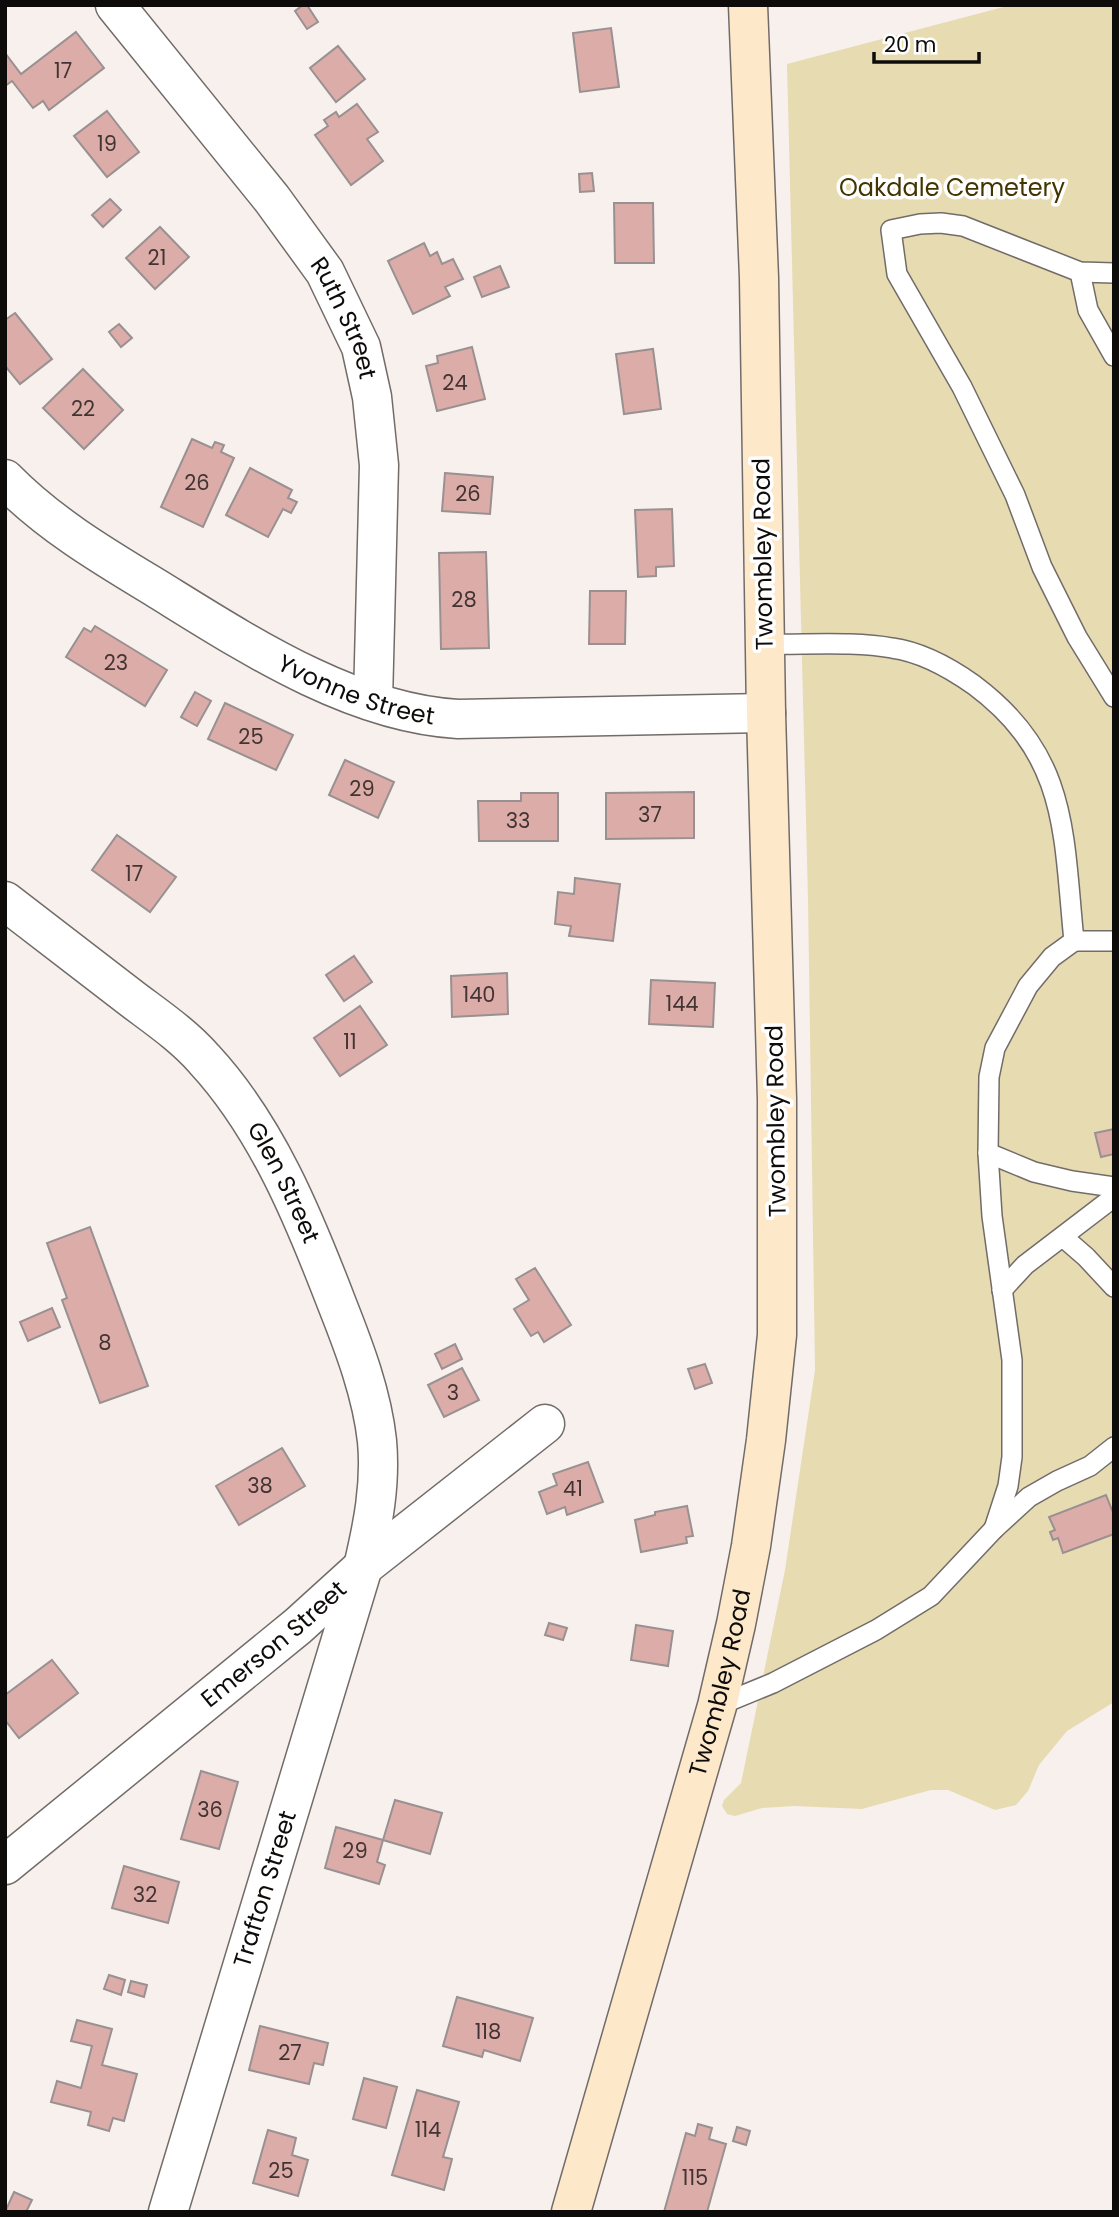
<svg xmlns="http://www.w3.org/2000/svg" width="1119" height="2217" viewBox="0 0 1119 2217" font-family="Poppins,sans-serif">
  <rect width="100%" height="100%" fill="#f8f0ed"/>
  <polygon fill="#e7dbb2" points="1011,5 1114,5 1114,1702 1067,1731 1039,1765 1028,1791 1016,1805 995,1810 948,1790 931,1790 862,1809 794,1806 762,1808 735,1816 727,1814 722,1806 724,1800 741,1783 785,1570 815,1370 808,899 787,64"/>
  <g fill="#dcaca9" stroke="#999191" stroke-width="2">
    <polygon points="303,5 307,5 318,22 307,29 295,11"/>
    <polygon points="611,28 619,87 580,92 573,33"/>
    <polygon points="76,32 104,68 49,110 43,101 33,108 12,81 5,86 5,53 21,74"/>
    <polygon points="338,46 365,79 336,102 310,68"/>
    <polygon points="357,104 378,132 367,139 383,161 351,185 315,135 328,126 324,120 336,112 339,117"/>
    <polygon points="107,111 139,152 107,177 74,136"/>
    <polygon points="592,173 594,191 580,192 579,174"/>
    <polygon points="110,199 121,210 103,227 92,215"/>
    <polygon points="614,203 653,203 654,263 615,263"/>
    <polygon points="160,227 189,257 155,289 126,258"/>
    <polygon points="424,243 430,256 437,252 442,264 453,259 463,279 445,287 450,296 413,314 388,261"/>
    <polygon points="500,266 509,287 482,297 474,277"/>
    <polygon points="15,313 52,359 20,384 5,366 5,320"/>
    <polygon points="119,324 132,338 121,347 109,332"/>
    <polygon points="472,347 485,399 437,411 426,366 438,363 437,356"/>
    <polygon points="653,349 661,409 624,414 616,354"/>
    <polygon points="83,369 123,410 84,449 43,408"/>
    <polygon points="192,439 212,448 215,442 224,445 221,452 234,458 203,527 161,507"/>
    <polygon points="250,468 292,490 288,498 297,502 291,513 283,509 268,537 226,515"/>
    <polygon points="445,473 493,477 490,514 442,511"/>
    <polygon points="672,509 674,566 656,567 656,576 638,577 635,510"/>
    <polygon points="486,552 489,648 441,649 439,553"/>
    <polygon points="590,591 626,591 625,644 589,644"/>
    <polygon points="95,626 167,670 145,706 66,657 84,628 91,632"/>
    <polygon points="195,692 211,701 197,726 181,717"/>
    <polygon points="225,703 293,735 276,770 208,739"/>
    <polygon points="345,760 394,782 378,818 329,795"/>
    <polygon points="694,792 694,838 606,839 606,793"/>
    <polygon points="521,793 558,793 558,841 479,841 478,801 521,801"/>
    <polygon points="117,835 176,877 150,912 92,870"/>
    <polygon points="575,878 620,884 613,941 569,936 571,926 555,924 558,892 574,894"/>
    <polygon points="354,956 372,982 344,1001 326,975"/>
    <polygon points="507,973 508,1014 452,1017 451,976"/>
    <polygon points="651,980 715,983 713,1027 649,1024"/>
    <polygon points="360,1006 387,1045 340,1076 314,1038"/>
    <polygon points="1114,1129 1114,1154 1101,1157 1095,1133"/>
    <polygon points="90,1227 148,1386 100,1403 62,1300 67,1298 47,1243"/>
    <polygon points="535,1268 571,1325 544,1342 538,1332 531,1336 514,1309 529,1300 516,1279"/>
    <polygon points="52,1308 60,1327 28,1341 20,1322"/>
    <polygon points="455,1344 462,1359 442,1369 435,1354"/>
    <polygon points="705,1364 712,1383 695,1389 688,1369"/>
    <polygon points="462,1368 479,1400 444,1417 428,1385"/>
    <polygon points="282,1448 305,1486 239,1525 216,1486"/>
    <polygon points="588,1462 603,1502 567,1515 565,1507 547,1514 539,1492 557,1485 553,1474"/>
    <polygon points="1106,1495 1112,1510 1114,1509 1114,1534 1063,1553 1058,1538 1053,1540 1050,1532 1055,1530 1049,1517"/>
    <polygon points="687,1506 693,1536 686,1537 687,1543 641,1552 635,1520 655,1515 655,1512"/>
    <polygon points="549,1623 567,1628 563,1640 545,1635"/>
    <polygon points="636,1625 673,1631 668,1666 631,1660"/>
    <polygon points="52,1660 78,1693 19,1738 5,1720 5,1695"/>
    <polygon points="201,1771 238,1782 219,1849 181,1839"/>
    <polygon points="395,1800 442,1813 430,1854 383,1840"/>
    <polygon points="336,1827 383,1840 377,1862 385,1865 379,1884 325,1868"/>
    <polygon points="124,1866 179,1882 168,1923 112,1908"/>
    <polygon points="109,1975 125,1980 121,1995 104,1989"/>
    <polygon points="131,1981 147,1985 144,1997 128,1992"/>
    <polygon points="457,1997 533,2018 520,2061 484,2050 482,2057 443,2046"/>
    <polygon points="77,2020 112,2029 102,2065 137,2074 124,2121 113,2118 109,2131 88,2125 91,2112 51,2102 57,2081 81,2088 92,2046 71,2041"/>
    <polygon points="260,2026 328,2043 323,2065 314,2063 309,2084 249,2070"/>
    <polygon points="364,2078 397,2087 386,2128 353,2119"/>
    <polygon points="417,2090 459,2102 443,2157 452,2159 444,2190 392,2175"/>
    <polygon points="698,2124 712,2128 709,2139 726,2144 707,2212 664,2212 686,2133 695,2136"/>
    <polygon points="737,2127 750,2131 746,2145 733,2141"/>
    <polygon points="268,2130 296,2138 292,2155 308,2160 298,2196 253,2183"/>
    <polygon points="14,2192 32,2200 26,2212 5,2212"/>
  </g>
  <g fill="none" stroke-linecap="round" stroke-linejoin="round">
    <defs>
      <g id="lane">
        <polyline points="1080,272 1088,310 1114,356"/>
        <polyline points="1114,273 1080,272 963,226 941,223 920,224 891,230 897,274 962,387 1015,495 1042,567 1077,637 1114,697"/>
        <path d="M765 644C805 645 854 641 892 648 922 652 950 668 974 685 1069 756 1063 833 1074 941L1052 957 1028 986 995 1048 989 1077 988 1153 992 1216 1012 1360V1457L1008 1486 994 1529"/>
        <polyline points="1074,941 1114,941"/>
        <polyline points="988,1153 1034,1172 1072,1181 1114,1187"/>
        <polyline points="1063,1237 1086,1257 1114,1287"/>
        <polyline points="1002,1290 1025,1265 1114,1197"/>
        <polyline points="717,1706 773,1683 876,1630 931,1596 994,1529 1029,1497 1057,1481 1090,1466 1114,1447"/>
      </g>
      <g id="street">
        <path id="s1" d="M115 5 272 199 325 272 361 347 372 397 379 465 373 701"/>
        <path id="s2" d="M5 479C49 524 103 556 156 588 245 643 351 713 458 719L766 713"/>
        <path id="s3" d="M5 901C47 933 89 966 131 998 156 1017 183 1035 204 1059 267 1127 304 1218 337 1304 354 1347 372 1394 377 1441 381 1484 373 1525 363 1567L168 2212"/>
        <path id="s4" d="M5 1865 298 1626 363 1567 545 1424"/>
      </g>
      <g id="secondary">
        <path id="s5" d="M571 2212 717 1706 736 1624 751 1546 766 1440 777 1335V1099L766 713 759 278 748 5"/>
      </g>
    </defs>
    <use href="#lane" stroke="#726c69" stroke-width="22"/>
    <use href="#street" stroke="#726c69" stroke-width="41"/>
    <use href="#secondary" stroke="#726c69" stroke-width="41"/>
    <use href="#lane" stroke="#fff" stroke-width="19"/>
    <use href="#street" stroke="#fff" stroke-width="38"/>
    <use href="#secondary" stroke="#fee8ca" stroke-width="38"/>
  </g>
  <g text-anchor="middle" stroke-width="7" stroke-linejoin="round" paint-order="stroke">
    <g font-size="21" fill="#423432">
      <text x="63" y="78">17</text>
      <text x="107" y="151">19</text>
      <text x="157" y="265">21</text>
      <text x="455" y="390">24</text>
      <text x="83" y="416">22</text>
      <text x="197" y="490">26</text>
      <text x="468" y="501">26</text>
      <text x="464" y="607">28</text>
      <text x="116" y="670">23</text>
      <text x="251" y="744">25</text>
      <text x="362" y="796">29</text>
      <text x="650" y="822">37</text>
      <text x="518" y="828">33</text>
      <text x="134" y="881">17</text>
      <text x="479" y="1002">140</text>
      <text x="682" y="1011">144</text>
      <text x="350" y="1049">11</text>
      <text x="105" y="1350">8</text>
      <text x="453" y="1400">3</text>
      <text x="260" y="1493">38</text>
      <text x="573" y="1496">41</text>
      <text x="210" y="1817">36</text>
      <text x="355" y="1858">29</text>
      <text x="145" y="1902">32</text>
      <text x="488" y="2039">118</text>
      <text x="290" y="2060">27</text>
      <text x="428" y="2137">114</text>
      <text x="281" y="2178">25</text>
      <text x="695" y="2185">115</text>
    </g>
    <g font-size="24" fill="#433500" stroke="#fff">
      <text x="952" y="196">Oakdale Cemetery</text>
    </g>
    <g font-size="24" fill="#0e0c0b" stroke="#fff">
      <text dy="8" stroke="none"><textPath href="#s1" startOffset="390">Ruth Street</textPath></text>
      <text transform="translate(763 554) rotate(-91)" y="8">Twombley Road</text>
      <text dy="8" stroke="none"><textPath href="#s2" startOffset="413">Yvonne Street</textPath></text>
      <text transform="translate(776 1121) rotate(-91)" y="8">Twombley Road</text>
      <text dy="8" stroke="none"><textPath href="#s3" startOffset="402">Glen Street</textPath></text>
      <text dy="8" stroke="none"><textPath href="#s4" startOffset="348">Emerson Street</textPath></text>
      <text dy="8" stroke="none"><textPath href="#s5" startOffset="550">Twombley Road</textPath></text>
      <text transform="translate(265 1889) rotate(-73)" y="8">Trafton Street</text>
    </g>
  </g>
  <rect width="1119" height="2217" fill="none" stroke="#0e0c0b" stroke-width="14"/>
  <path d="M874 52v10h105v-10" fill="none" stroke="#0e0c0b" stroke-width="3.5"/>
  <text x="884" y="52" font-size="21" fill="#0e0c0b" stroke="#ffffff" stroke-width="5" paint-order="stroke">20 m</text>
</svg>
